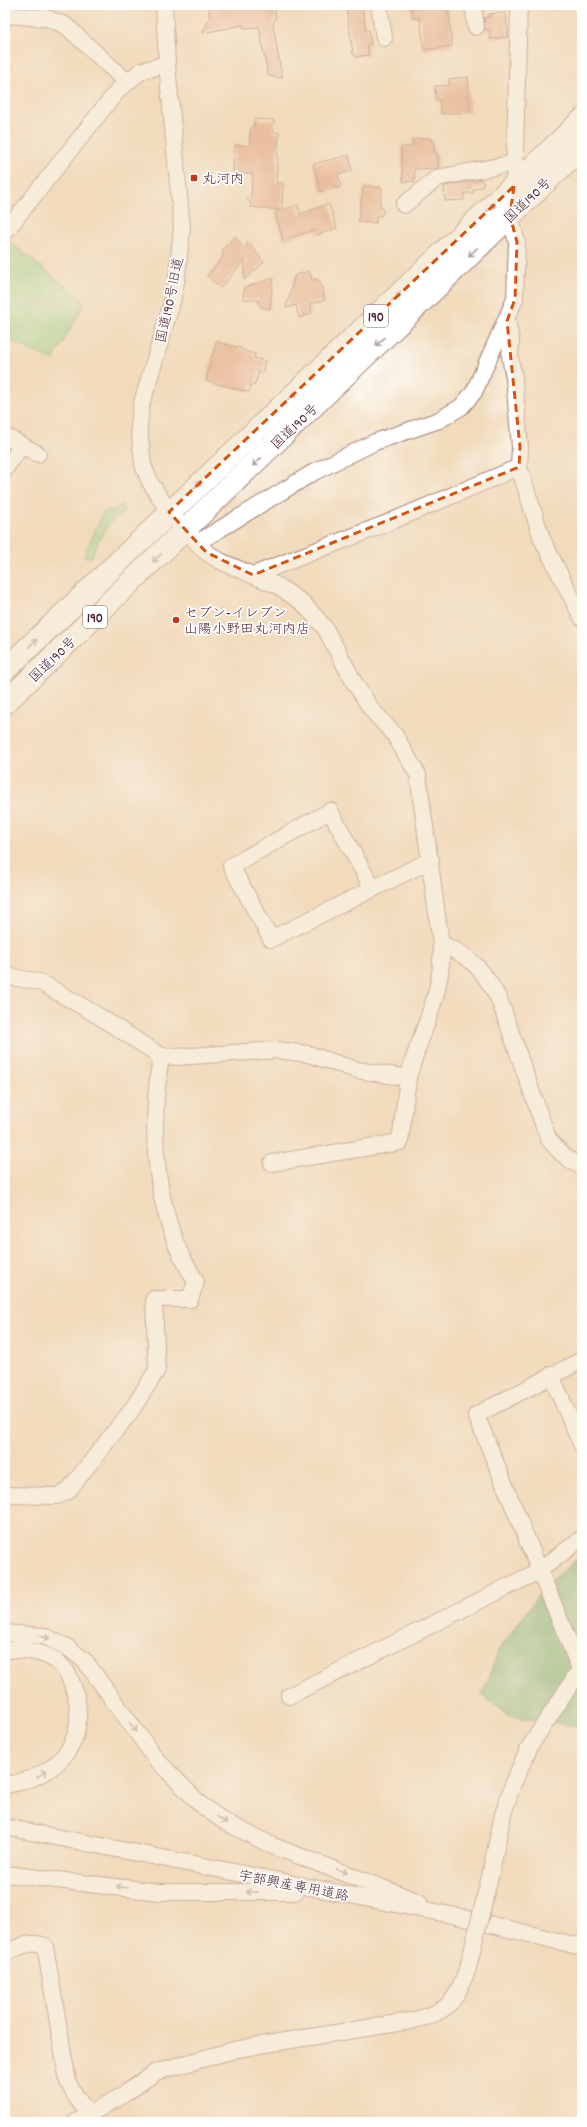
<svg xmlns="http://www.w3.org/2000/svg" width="587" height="2127" viewBox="0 0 587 2127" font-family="Dekko,'Klee One',sans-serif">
  <rect width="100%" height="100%" fill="#fff"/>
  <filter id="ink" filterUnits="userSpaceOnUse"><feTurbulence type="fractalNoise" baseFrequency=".025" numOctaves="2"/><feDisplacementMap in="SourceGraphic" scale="8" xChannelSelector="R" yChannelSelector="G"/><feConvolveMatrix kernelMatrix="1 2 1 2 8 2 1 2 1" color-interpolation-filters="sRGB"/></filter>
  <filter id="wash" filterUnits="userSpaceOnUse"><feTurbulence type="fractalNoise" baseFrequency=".012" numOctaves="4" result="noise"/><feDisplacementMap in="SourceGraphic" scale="16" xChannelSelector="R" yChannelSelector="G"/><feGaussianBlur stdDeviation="0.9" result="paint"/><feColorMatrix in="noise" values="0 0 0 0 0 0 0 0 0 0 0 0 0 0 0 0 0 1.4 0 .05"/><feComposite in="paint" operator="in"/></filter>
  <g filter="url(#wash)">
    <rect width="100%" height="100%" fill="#f1dbbb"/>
    <g fill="#95d78f" stroke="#707b5d">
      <polygon points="6,239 85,302 53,360 5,338"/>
      <path d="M122 505 125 511C105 524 100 537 91 558L84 556 104 511 113 510Z"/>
    </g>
    <polygon fill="#78b87a" stroke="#616c52" points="582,1554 582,1727 509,1716 482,1695 498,1651 545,1586"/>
    <g id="blocks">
      <g fill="#e39e7e">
        <polygon points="208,5 274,5 276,17 273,24 282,78 268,76 259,27 243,28 243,25 203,33 210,16"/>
        <polygon points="346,5 362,5 366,31 369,30 371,44 367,45 369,55 355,57 355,54 353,54"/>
        <polygon points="411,5 448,5 452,46 424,50 420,18 412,18"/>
        <polygon points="506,13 508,37 490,39 490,30 485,30 484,18 490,17 489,14"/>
        <polygon points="468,77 470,112 441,114 440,100 436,100 435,86 450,85 449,79"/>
        <polygon points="255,119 274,120 273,132 279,133 276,183 283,183 282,210 298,205 300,214 329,204 337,228 317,235 315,230 283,240 275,212 281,210 250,207 251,203 247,200 251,195 253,174 233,172 235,145 249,146 251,127 254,127"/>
        <polygon points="430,138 430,140 433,140 435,154 438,154 438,168 414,169 415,181 403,182 401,147 413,146 412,139"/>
        <polygon points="349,155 352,171 338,174 341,187 321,192 313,164"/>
        <polygon points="482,179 483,186 474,189 473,193 464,193 464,200 445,201 444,186"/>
        <polygon points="364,186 382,188 380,206 383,209 382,215 376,217 376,223 358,222"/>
        <polygon points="235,237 246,251 247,241 264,262 244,280 245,259 221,288 207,276 222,259 223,249"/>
        <polygon points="309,271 312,280 317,279 317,282 320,282 325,300 310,304 312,313 299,318 296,305 286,308 295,275"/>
        <polygon points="273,278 270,309 260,307 258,300 243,299 244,288"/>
        <polygon points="216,342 241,348 241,350 255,354 254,358 265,361 262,373 259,372 254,386 251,385 249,392 206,381"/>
      </g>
    </g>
  </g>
  <g filter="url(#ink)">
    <use href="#blocks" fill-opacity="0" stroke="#9e7d73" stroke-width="1"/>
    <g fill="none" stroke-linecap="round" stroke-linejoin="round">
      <defs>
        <g id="minor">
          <polyline points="379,5 384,38"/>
          <polyline points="473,5 476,27"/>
          <polyline points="5,15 46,18 65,25 126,81"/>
          <polyline points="404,205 437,178 514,163"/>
          <polyline points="5,232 118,90 141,71 167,64"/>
          <polyline points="507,321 511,339 510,357 514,378 520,447 519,467 542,539 582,618"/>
          <polyline points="5,436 38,454"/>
          <polyline points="5,469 22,445"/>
          <polyline points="197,543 314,472 375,442 439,420 461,407 474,392 515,299 517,242 510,216 514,186 519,5"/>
          <polyline points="253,575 385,524 519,467"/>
          <polyline points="373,889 330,811 231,866 271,939 431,860"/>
          <path d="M441 944C473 957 482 969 499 999L548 1138C558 1150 567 1161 582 1166"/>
          <path d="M5 976 40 982 92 1012 161 1056 177 1057 277 1050 308 1054 357 1070 408 1078C420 1033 445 991 441 944L418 775 394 734 372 710 354 682 325 628 303 603 278 586 220 561 206 552 169 512 150 482 143 465 139 427 141 406 172 302 177 277 182 227 167 64 164 5"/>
          <polyline points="272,1163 400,1142 408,1078"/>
          <polyline points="551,1375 582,1446"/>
          <path d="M5 1495 58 1496 68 1491 131 1411 157 1370 154 1299H190L196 1282C189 1269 180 1255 175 1241 152 1181 151 1119 161 1056"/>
          <polyline points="5,1633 44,1636 67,1647 85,1661 156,1759 201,1805 225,1822 273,1846 419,1902"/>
          <path d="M5 1650C23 1649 45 1651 60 1664 69 1672 73 1685 76 1696 87 1748 53 1778 5 1785"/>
          <polyline points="580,1669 476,1415 582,1360"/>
          <polyline points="289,1696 539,1571 582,1538"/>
          <polyline points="5,1827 456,1916 582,1947"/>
          <polyline points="5,1874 159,1892 295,1892"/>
          <polyline points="490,1876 503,1814 513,1784 530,1746 582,1667"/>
          <path d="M5 1953C19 1947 30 1940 45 1946L68 2082 75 2095 88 2114"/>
          <path d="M76 2122 123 2095 156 2072 234 2050 266 2044 411 2021C450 2011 454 2004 468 1968"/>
        </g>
        <g id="highway">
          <polyline points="5,670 582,120"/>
          <polyline points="5,703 582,147"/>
        </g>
      </defs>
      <use href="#minor" stroke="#9e7d73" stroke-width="18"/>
      <use href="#highway" stroke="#9e7d73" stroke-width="24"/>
      <use href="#minor" stroke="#fff" stroke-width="16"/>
      <use href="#highway" stroke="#fff" stroke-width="22"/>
      <defs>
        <polyline id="minor-bridge" points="468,1968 490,1876"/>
      </defs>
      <use href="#minor-bridge" stroke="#9e7d73" stroke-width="18" stroke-linecap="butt"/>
      <use href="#minor-bridge" stroke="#fff" stroke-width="16"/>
    </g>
    <defs><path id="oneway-shaft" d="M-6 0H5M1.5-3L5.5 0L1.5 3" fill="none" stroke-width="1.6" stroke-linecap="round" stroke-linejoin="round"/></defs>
    <g stroke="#ae9aa0">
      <use href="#oneway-shaft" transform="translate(491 207) rotate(-43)"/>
      <use href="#oneway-shaft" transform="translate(473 252) rotate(136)"/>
      <use href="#oneway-shaft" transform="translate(396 297) rotate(-43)"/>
      <use href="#oneway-shaft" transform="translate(380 342) rotate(136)"/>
      <use href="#oneway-shaft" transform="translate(292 396) rotate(-43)"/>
      <use href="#oneway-shaft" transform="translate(257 462) rotate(136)"/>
      <use href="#oneway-shaft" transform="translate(197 485) rotate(-43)"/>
      <use href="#oneway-shaft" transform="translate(157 558) rotate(136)"/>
      <use href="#oneway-shaft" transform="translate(33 643) rotate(-44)"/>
      <use href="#oneway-shaft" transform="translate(44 1637) rotate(16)"/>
      <use href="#oneway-shaft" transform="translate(133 1727) rotate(53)"/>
      <use href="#oneway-shaft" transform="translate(42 1774) rotate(-31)"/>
      <use href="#oneway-shaft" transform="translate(222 1820) rotate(34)"/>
      <use href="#oneway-shaft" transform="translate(342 1871) rotate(21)"/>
      <use href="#oneway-shaft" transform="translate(122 1887) rotate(-173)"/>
      <use href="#oneway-shaft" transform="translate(252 1892) rotate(-180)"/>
    </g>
  </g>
  <path d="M0 0H587V2127H0ZM514 186 510 216 517 242 515 299 507 321 520 447 519 467 253 575 206 552 169 512Z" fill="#f1dbbb" fill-opacity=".55" fill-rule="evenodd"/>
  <path fill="none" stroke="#d8530f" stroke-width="3" stroke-dasharray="8 5" stroke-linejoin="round" d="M514 186 510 216 517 242 515 299 507 321 520 447 519 467 253 575 206 552 169 512Z"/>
  <g fill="#c8321e" stroke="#fff" stroke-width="1.5">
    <rect x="190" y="174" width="8" height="8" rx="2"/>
    <circle cx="176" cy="620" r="4"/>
  </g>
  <g text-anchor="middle" stroke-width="3.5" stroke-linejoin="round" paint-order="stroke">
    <g fill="#fff" stroke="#80626b" stroke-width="1">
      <rect x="364" y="305" width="24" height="22" rx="3"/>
      <rect x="83" y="606" width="24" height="22" rx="3"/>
    </g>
    <g font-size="13" font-weight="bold" fill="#4a1f2b">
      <text x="376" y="321">190</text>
      <text x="95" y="622">190</text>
    </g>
    <g font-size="14" fill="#4a1f2b" stroke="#fff" text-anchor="start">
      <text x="202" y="183">丸河内</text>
      <text x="184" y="617">セブン-イレブン<tspan x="184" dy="16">山陽小野田丸河内店</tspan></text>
    </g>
    <g font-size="14" fill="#4a1f2b" stroke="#fff">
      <text transform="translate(527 200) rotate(-44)" y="5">国道190号</text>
      <text transform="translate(169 300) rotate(-78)" y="5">国道190号旧道</text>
      <text transform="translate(294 426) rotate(-44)" y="5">国道190号</text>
      <text transform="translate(52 659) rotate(-44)" y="5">国道190号</text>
      <text transform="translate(294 1885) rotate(11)" y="5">宇部興産専用道路</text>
    </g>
  </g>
  <rect width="587" height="2127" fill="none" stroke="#fff" stroke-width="20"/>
</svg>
